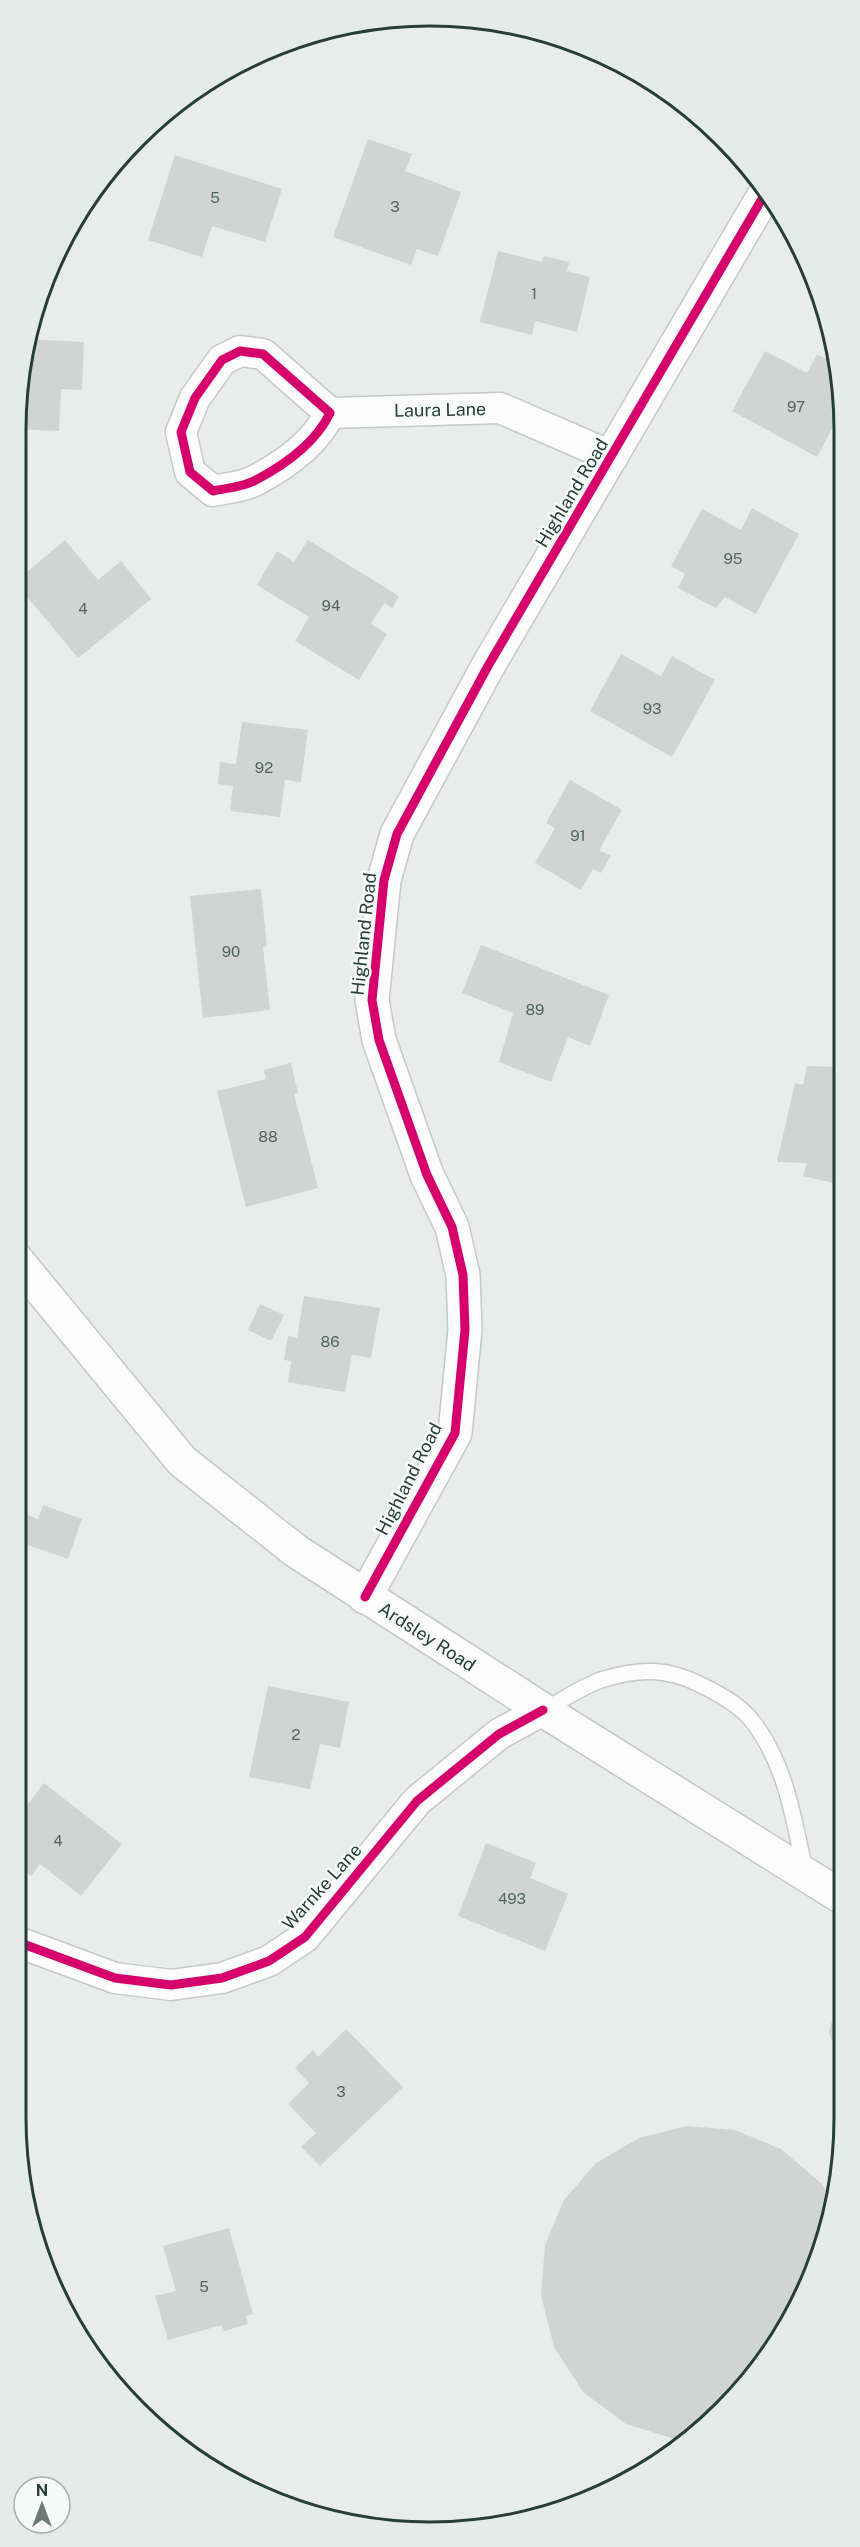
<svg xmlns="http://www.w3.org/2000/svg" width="860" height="2547" viewBox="0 0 860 2547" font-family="'Public Sans',sans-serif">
  <rect width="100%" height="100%" fill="#e8ecea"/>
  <g fill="#d0d5d3">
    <polygon points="368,139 412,154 405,171 461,192 438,256 417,249 411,265 333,237"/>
    <polygon points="175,155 282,189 265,242 212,226 202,257 148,240"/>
    <polygon points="498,251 542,262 544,256 569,262 567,271 590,277 577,332 535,321 532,335 480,322"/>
    <polygon points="27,339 84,342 82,390 61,389 59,431 15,429"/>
    <polygon points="765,351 807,373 817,354 839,366 841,375 841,412 817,457 732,411"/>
    <polygon points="752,508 799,534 756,614 725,597 716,608 678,588 685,574 671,566 702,509 741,530"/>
    <polygon points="65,540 98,580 121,561 151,599 78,658 15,582"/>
    <polygon points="308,540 399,596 392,608 384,603 371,624 387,634 359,680 295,641 309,617 257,585 277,551 294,562"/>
    <polygon points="621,654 661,676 672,656 715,680 672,757 590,711"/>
    <polygon points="242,722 308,730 301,782 285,780 280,817 230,811 233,786 218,784 220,762 236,764"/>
    <polygon points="570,780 622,810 599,850 611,856 601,873 593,869 581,890 535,863 555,828 546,823"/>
    <polygon points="261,889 267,946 263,947 270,1010 203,1018 190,896"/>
    <polygon points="481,945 609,995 590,1046 568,1037 551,1082 499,1062 513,1013 462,993"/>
    <polygon points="843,1049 843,1185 803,1176 807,1163 777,1162 795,1083 803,1085 807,1066 838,1067"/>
    <polygon points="291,1063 298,1093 294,1094 318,1188 246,1207 217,1091 266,1079 264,1070"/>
    <polygon points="304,1296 380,1308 371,1358 352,1355 345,1392 288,1382 291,1361 284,1360 288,1336 297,1338"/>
    <polygon points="260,1304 284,1315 271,1341 248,1330"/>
    <polygon points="43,1505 82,1519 68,1559 28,1545 15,1580 15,1510 38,1519"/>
    <polygon points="268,1686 349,1702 340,1748 320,1744 310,1789 249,1777"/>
    <polygon points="44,1783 122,1844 81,1896 40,1864 31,1876 15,1864 15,1821"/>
    <polygon points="486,1843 536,1863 530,1878 568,1894 545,1951 458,1916"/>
    <polygon points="845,2015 845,2051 835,2048 829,2033 831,2023"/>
    <polygon points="346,2029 403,2087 320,2166 301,2147 316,2133 288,2104 309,2083 295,2068 313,2050 318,2057"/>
    <polygon points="687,2126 735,2130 781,2149 822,2184 834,2204 831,2224 775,2348 724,2410 687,2440 678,2440 626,2424 583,2392 554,2347 541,2295 545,2245 564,2200 596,2163 639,2138"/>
    <polygon points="229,2228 253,2314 246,2316 248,2324 224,2331 222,2325 168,2340 155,2296 176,2291 163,2246"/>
  </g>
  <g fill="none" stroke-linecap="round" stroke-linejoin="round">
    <defs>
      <path id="service" d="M544 1710C563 1700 584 1685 604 1679 640 1668 668 1668 701 1685 718 1693 742 1707 753 1722 786 1764 794 1821 805 1871"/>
      <g id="minor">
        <path d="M240 351 263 354 330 413C315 444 285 465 254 481 243 487 226 488 213 491L190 472 181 432 195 398 222 360Z"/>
        <polyline points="330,413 500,408 613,457"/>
        <polyline points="15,1941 115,1978 171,1985 222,1978 269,1961 305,1937 417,1801 499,1734 543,1710"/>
      </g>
      <polyline id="tertiary" points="365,1597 455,1433 465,1330 463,1275 452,1227 427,1175 379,1040 372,1000 384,880 397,834 488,666 766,192"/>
      <polyline id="secondary" points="15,1258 182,1461 296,1551 543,1710 845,1899"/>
    </defs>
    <use href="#service" stroke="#c5c9c7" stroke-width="18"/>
    <use href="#minor" stroke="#c5c9c7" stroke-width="33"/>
    <use href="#tertiary" stroke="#c5c9c7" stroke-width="36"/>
    <use href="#secondary" stroke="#c3c9c7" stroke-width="36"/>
    <use href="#service" stroke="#fcfcfc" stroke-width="15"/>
    <use href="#minor" stroke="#fcfcfc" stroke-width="30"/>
    <use href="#tertiary" stroke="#fcfcfc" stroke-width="33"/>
    <use href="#secondary" stroke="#fcfcfc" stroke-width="33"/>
    <defs>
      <g id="cycleway">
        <path d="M240 351 263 354 330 413C315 444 285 465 254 481 243 487 226 488 213 491L190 472 181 432 195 398 222 360Z"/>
        <polyline points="365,1597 455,1433 465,1330 463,1275 452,1227 427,1175 379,1040 372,1000 384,880 397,834 488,666 766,192"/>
        <polyline points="15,1941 115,1978 171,1985 222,1978 269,1961 305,1937 417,1801 499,1734 543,1710"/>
      </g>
    </defs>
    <use href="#cycleway" stroke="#f6faf8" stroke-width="13"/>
    <use href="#cycleway" stroke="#d6006c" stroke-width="9"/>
  </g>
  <g text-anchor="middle" stroke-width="5" stroke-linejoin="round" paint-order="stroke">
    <g font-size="15" fill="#51645e">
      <text x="215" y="203">5</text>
      <text x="395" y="212">3</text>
      <text x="534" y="299">1</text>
      <text x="796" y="412">97</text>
      <text x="733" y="564">95</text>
      <text x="331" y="611">94</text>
      <text x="83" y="614">4</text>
      <text x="652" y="714">93</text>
      <text x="264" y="773">92</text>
      <text x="578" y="841">91</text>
      <text x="231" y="957">90</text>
      <text x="535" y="1015">89</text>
      <text x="268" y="1142">88</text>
      <text x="330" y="1347">86</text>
      <text x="296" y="1740">2</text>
      <text x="58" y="1846">4</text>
      <text x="512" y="1904">493</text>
      <text x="341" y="2097">3</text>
      <text x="204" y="2292">5</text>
    </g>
    <g font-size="18" fill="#263e36" stroke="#f6faf8">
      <text transform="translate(440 410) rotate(-1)" y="6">Laura Lane</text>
      <text transform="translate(572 493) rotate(-59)" y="6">Highland Road</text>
      <text transform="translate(364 934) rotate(-84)" y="6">Highland Road</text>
      <text transform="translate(409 1479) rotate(-63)" y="6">Highland Road</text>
      <text transform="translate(427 1637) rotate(33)" y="6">Ardsley Road</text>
      <text transform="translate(322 1887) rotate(-48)" y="6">Warnke Lane</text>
    </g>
  </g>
  <path d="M0 0H860V2547H0ZM430 26H430A404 404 0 0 1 834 430V2118A404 404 0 0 1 430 2522H430A404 404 0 0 1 26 2118V430A404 404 0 0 1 430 26Z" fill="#e5ebe8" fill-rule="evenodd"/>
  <path fill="none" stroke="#263e36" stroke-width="3" d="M430 26H430A404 404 0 0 1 834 430V2118A404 404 0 0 1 430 2522H430A404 404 0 0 1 26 2118V430A404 404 0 0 1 430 26Z"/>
  <g transform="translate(42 2505)"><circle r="28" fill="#f6faf8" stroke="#a3afaa" stroke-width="1.5"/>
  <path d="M0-4.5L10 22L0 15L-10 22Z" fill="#6a7b75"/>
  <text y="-9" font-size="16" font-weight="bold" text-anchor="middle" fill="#263e36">N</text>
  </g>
</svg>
